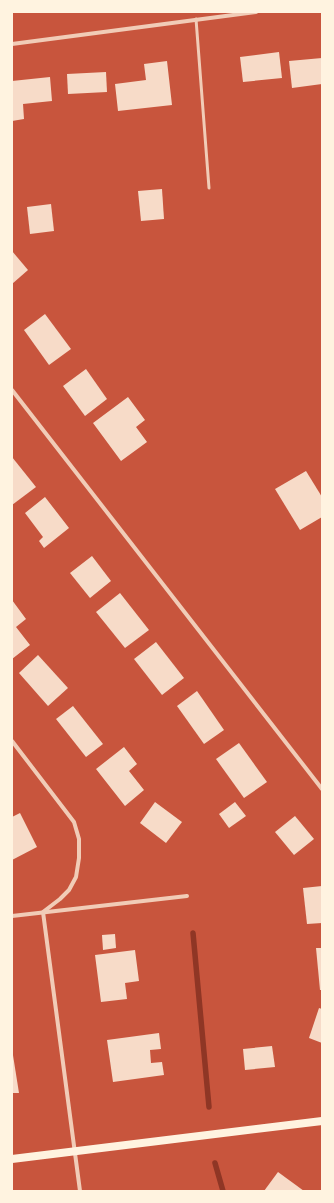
<svg xmlns="http://www.w3.org/2000/svg" width="334" height="1203" viewBox="0 0 334 1203" font-family="Raleway,sans-serif">
  <rect width="100%" height="100%" fill="#c8553d"/>
  <g fill="none" stroke-linecap="round" stroke-linejoin="round">
    <g stroke="#8f3625" stroke-width="5.5">
      <polyline points="193,933 209,1107"/>
      <polyline points="215,1163 223,1191"/>
    </g>
  </g>
  <g fill="#f7dbc8">
    <polygon points="279,52 282,78 243,82 240,57"/>
    <polygon points="322,58 322,84 292,88 289,61"/>
    <polygon points="167,61 172,105 118,111 115,84 146,80 144,64"/>
    <polygon points="106,72 107,92 68,94 67,74"/>
    <polygon points="50,77 52,101 23,104 24,119 12,121 12,81"/>
    <polygon points="162,189 164,219 141,221 138,191"/>
    <polygon points="51,204 54,231 30,234 27,207"/>
    <polygon points="12,251 28,270 12,284"/>
    <polygon points="45,314 71,349 49,365 24,330"/>
    <polygon points="86,369 107,399 85,416 63,386"/>
    <polygon points="128,397 145,420 136,427 147,442 121,461 93,423"/>
    <polygon points="12,457 36,487 12,505"/>
    <polygon points="306,471 322,497 322,517 300,530 275,489"/>
    <polygon points="45,497 69,528 44,548 39,541 43,537 25,513"/>
    <polygon points="92,556 111,581 90,598 70,573"/>
    <polygon points="120,593 149,630 125,648 96,612"/>
    <polygon points="12,600 26,619 16,627 30,645 12,659"/>
    <polygon points="156,642 184,678 162,695 134,659"/>
    <polygon points="38,655 68,688 48,706 19,673"/>
    <polygon points="197,691 224,730 204,744 177,706"/>
    <polygon points="73,706 103,744 86,757 56,719"/>
    <polygon points="239,743 267,782 244,798 216,759"/>
    <polygon points="124,747 137,764 129,771 144,790 125,806 96,769"/>
    <polygon points="155,802 182,822 166,843 140,823"/>
    <polygon points="235,802 246,816 229,828 219,814"/>
    <polygon points="20,813 37,847 12,860 12,817"/>
    <polygon points="295,816 314,839 294,855 275,832"/>
    <polygon points="322,886 322,923 307,924 303,888"/>
    <polygon points="115,934 116,948 103,950 102,935"/>
    <polygon points="316,948 322,948 322,990 320,990"/>
    <polygon points="135,950 139,981 125,983 127,999 101,1002 95,955"/>
    <polygon points="319,1008 322,1009 322,1043 309,1038"/>
    <polygon points="159,1033 161,1049 150,1050 151,1063 162,1062 164,1075 113,1082 107,1040"/>
    <polygon points="272,1046 275,1067 245,1070 243,1049"/>
    <polygon points="12,1049 19,1093 12,1093"/>
    <polygon points="278,1172 304,1191 264,1191"/>
  </g>
  <g fill="none" stroke-linecap="round" stroke-linejoin="round">
    <polyline stroke="#f1ccb7" stroke-width="3" points="196,19 209,188"/>
    <g stroke="#f1ccb7" stroke-width="4">
      <polyline points="12,44 256,12"/>
      <polyline points="12,390 322,789"/>
      <polyline points="12,741 74,822 79,839 79,858 76,877 69,890 60,899 43,912 80,1191"/>
      <polyline points="12,916 187,896"/>
    </g>
    <polyline stroke="#fff3e0" stroke-width="8" points="12,1159 322,1121"/>
  </g>
  <rect width="334" height="1203" fill="none" stroke="#fff3e0" stroke-width="26"/>
</svg>
